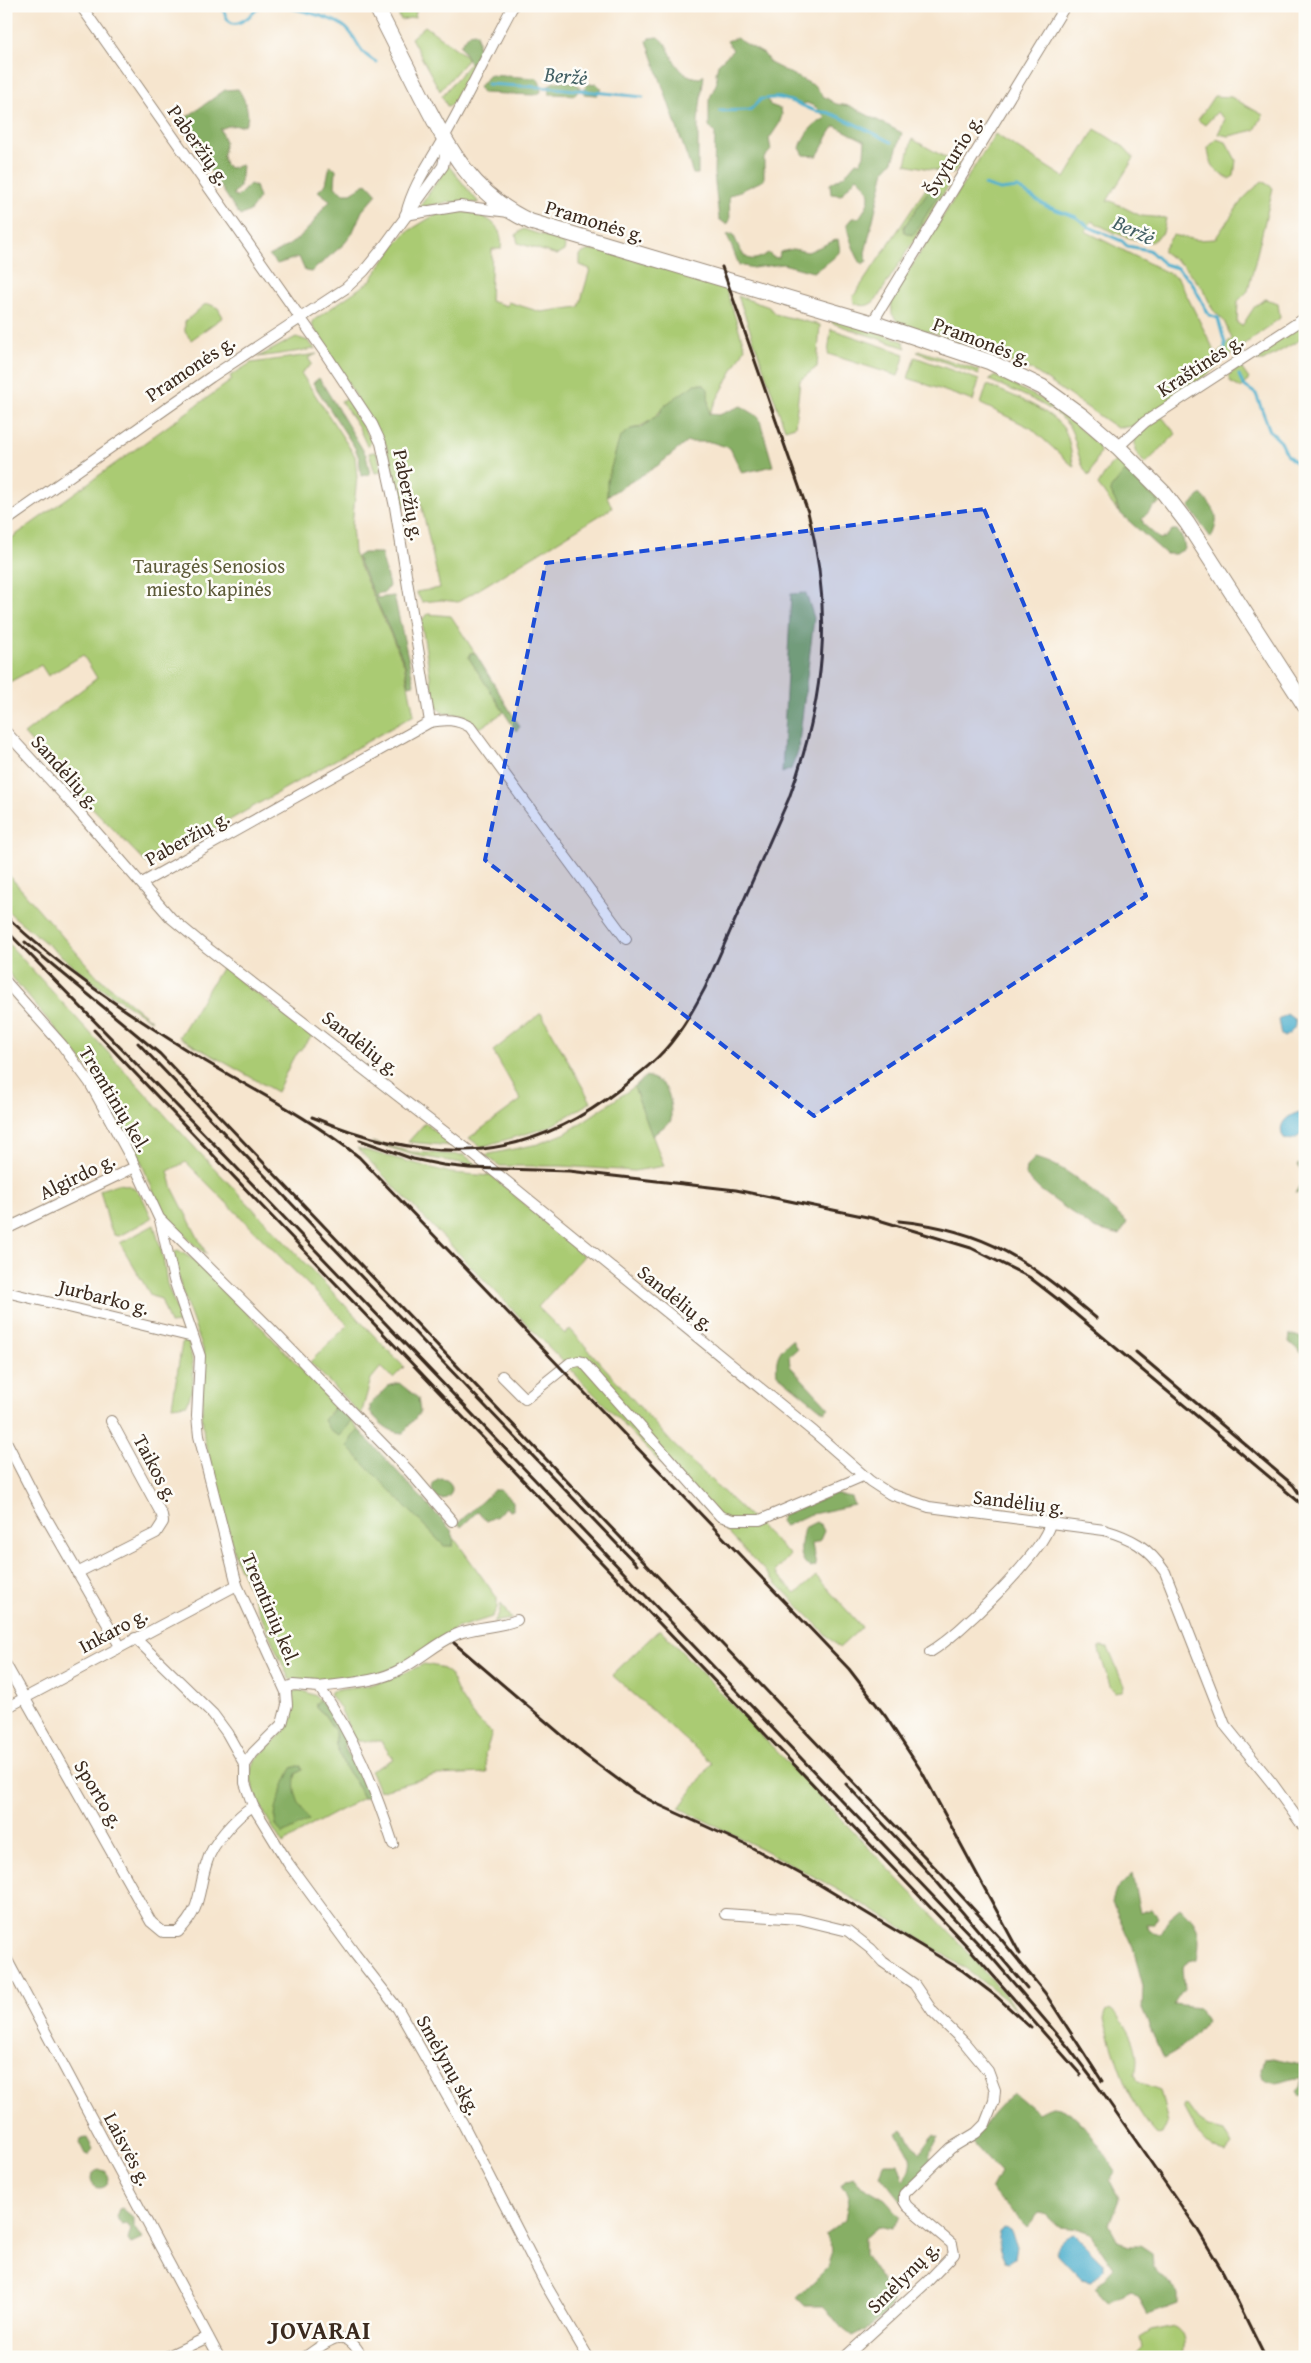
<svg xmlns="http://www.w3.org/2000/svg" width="1311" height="2363" viewBox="0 0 1311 2363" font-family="'Gentium Book Plus',serif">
  <rect width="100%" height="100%" fill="#fdfcf7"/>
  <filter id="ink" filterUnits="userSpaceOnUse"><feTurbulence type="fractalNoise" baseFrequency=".02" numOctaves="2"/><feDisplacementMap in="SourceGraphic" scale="10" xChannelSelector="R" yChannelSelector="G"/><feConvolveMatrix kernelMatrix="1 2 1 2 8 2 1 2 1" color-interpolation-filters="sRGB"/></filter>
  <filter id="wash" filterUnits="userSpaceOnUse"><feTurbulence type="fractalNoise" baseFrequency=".0096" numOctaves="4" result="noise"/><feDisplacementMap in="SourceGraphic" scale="20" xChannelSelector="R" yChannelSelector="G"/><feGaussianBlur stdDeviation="1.12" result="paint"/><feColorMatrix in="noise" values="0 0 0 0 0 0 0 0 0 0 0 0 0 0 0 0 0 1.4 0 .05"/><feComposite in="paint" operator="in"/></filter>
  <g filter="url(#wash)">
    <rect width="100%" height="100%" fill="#f6e5ce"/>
    <g fill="#aacb73" stroke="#727a48" fill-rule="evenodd">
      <polygon points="394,6 417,6 415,17 401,20"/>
      <polygon points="425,26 466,56 467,60 440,91 411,38"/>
      <polygon points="470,63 474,64 474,66 458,100 455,104 447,106 442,96"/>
      <polygon points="1214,96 1231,97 1263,115 1255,130 1229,136 1218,134 1225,119 1217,112 1205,125 1198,120"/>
      <path d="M1095 129 1124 147 1134 158 1107 201H1111L1141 216 1166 218 1163 233 1152 242C1129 240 1111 232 1092 221L1085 231 1178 278 1221 364 1135 426 1117 428 1034 371 941 335 899 324 892 314 891 299 995 134 1065 178Z"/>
      <polygon points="912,139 959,165 953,174 906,164"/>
      <path d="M1216 139 1226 142 1236 160 1234 176 1229 179C1216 173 1209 164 1208 148Z"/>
      <polygon points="448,165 479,203 449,202 421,207 421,205"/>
      <polygon points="1262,181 1273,188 1248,291 1238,301 1237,323 1242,326 1255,306 1265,299 1278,303 1280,318 1221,362 1217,354 1232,339 1224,321 1213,310 1203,289 1184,266 1162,251 1173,235 1197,240 1215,239 1243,199"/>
      <path d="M938 182H947L949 185 878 297C871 306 864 308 854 303L853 297 925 190 929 185ZM929 190 940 192 917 230 912 235 904 232V227Z"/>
      <path d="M455 211C478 212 505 220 501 249H492L490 301 507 306 508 302 541 312 579 307 590 269 580 265V255C587 249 595 250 604 251L725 286 745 348 709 414 665 405C656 417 646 426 631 429L607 496 612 508 458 602 442 600 422 602 416 592 440 588 421 503 401 505 386 445 312 325 314 320 370 281 397 242 407 232 433 216Z"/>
      <polygon points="523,229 563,242 565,246 564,251 557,255 518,243 516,235"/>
      <polygon points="738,296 769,307 775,314 820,325 817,367 800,380 795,426 785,429"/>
      <polygon points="209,304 218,308 223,317 191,340 185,332 185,322 204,305"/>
      <polygon points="833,318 903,341 906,348 832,323"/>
      <polygon points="1305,323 1305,337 1263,361 1257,361 1257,355"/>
      <polygon points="831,329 905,354 898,376 828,354"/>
      <polygon points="296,337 308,341 315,349 258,357"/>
      <polygon points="921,351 978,370 979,375 917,352"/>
      <polygon points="317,354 308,358 312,364 301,373 355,456 357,477 352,525 354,553 404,664 414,715 149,866 78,793 24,734 97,678 83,655 48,676 41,665 6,684 6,542 232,380 230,376 251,363"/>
      <polygon points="915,357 979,380 973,401 908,378"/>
      <polygon points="1238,368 1242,369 1249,379 1241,388 1231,383 1228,376"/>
      <path d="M995 376 1053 405 1098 445 1100 452 1089 476C1077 462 1078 443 1070 428 1057 406 1012 391 989 380Z"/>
      <path d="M987 385C1009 394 1050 409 1064 429 1070 439 1071 455 1074 467L1031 428 981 404Z"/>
      <polygon points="346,399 371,440 370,444 367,446 358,426 341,401"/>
      <polygon points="1162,417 1176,434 1145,464 1135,451 1135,437"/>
      <polygon points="374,452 377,453 382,472 375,473 369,453"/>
      <path d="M1120 460 1124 461 1162 500 1156 506V499L1125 471 1116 507 1121 514C1112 506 1106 495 1098 485L1110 465Z"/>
      <polygon points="428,614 451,616 475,653 470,653 469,658 504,712 480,728 463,715 443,713 435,706 421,620"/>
      <polygon points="6,872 98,977 152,1021 98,986 13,916 6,909"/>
      <polygon points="6,941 198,1151 404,1367 393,1378 381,1367 371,1379 361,1415 310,1362 348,1325 186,1162 168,1171 173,1189 207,1255 192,1243 162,1212 142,1164 94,1075 6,970"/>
      <polygon points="222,967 312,1036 292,1060 277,1092 179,1037"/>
      <polygon points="541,1013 591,1102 549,1127 481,1147 469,1138 521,1100 493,1051"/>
      <polygon points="634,1087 664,1166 634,1171 562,1166 500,1166 485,1155 538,1144 566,1133"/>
      <polygon points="425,1123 453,1146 408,1142"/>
      <polygon points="372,1142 412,1152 464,1155 479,1166 413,1155"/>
      <polygon points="357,1148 451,1173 492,1176 584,1256 538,1307 565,1334 570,1329 672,1443 790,1555 775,1572 796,1594 816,1576 862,1627 839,1648"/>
      <path d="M117 1184C142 1185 142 1199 152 1218L119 1236 114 1235 109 1225 100 1190Z"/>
      <polygon points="154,1225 163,1257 167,1284 180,1318 179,1323 170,1324 161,1299 151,1296 120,1243"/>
      <polygon points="178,1250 194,1260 222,1287 337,1405 328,1414 349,1425 351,1419 359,1430 352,1437 453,1546 454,1538 497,1598 497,1608 492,1617 457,1628 402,1665 371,1676 306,1681 289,1679 236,1560 204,1439 202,1413 203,1349 181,1288 174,1256 175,1252"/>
      <path d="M184 1341 188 1342C194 1363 196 1383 187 1404L172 1406 182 1343Z"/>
      <polygon points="501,1604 511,1619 494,1622 499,1614"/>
      <path d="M660 1629 966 1950 1019 2011C979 1976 936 1949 891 1921 822 1879 752 1843 679 1808L712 1763 612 1675Z"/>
      <polygon points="1100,1647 1108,1648 1124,1686 1122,1691 1115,1692 1110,1686 1099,1650"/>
      <polygon points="424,1664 440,1667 450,1674 459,1695 473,1716 492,1733 485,1754 487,1773 436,1775 379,1791 371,1771 393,1759 381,1741 355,1741 340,1708 330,1694 332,1691 365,1686 389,1680"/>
      <path d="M301 1690 316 1696 320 1700 316 1703V1707L324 1714 335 1731 336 1745 345 1768 356 1783 363 1798 305 1829 283 1844C272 1826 245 1788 252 1766 254 1760 259 1756 264 1751 287 1729 293 1727 292 1692Z"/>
      <path d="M1111 2010C1129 2024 1142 2052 1135 2074L1138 2082 1160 2090 1168 2123 1163 2134 1157 2135C1127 2102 1117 2061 1104 2019L1106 2012Z"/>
      <path d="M1187 2105 1198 2120 1208 2127 1224 2131 1232 2146 1226 2153C1204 2148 1194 2128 1184 2109V2106Z"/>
      <path d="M1174 2326C1186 2332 1185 2345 1183 2357H1132L1142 2347 1140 2338 1151 2331Z"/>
    </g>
    <g fill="#87af65" stroke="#616c42">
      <polygon points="474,32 477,33 479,54 474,64 470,63 460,45 470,33"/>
      <path d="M657 37C672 40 670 77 700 78L704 75 698 121V174H693L647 41 650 38Z"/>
      <path d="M736 38 764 54 770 63 815 86 823 96 836 104 850 106 902 133 893 161 885 170 865 253 867 261 862 264C857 260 846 230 847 224L852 218H859C871 201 874 192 857 177L841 195 831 194 830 184 845 175 856 162 860 163 864 155 865 141 835 126C827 135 824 146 817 156L804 155 800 148C805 132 812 125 826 118L816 107 807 103 799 105 779 98 768 99 770 105 781 109 782 115 779 124 769 139 771 150 764 158V180L729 196 730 220 727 225 719 219 714 174 715 133 709 126V100L717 82 716 73 718 64 733 50 727 41Z"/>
      <polygon points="489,75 537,78 540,83 541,92 535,95 482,93 479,87"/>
      <polygon points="565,81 577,84 580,89 575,95 549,94 549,85 554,82"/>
      <polygon points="596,83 602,89 597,95 584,94 586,85"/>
      <path d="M238 89C244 97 252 116 245 125L228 126 220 129 225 142 223 157 225 165 230 168 242 165 240 186 233 194 237 197 250 184 255 186 259 198 250 211 240 216 180 125 184 119 225 90Z"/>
      <path d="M330 165 336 170 335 187 342 193H351L367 183 377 194 362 211 352 234 344 244 311 272 305 271 299 257 277 264 269 256C288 247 303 237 316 219 321 212 323 206 331 201L318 191 326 184Z"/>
      <polygon points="935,187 940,192 917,230 912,235 904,232 904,227 929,190"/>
      <path d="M733 234C741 251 745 269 768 253L773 257 779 258 780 252 793 249 808 252 838 239 840 251C833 260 823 266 813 272L783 264 753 268 739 265 727 235Z"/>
      <polygon points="319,378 366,455 370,474 361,476 359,458 355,448 313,383"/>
      <polygon points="695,384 703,384 708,389 709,414 719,415 741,406 759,417 773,466 742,473 730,448 711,442 687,442 657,466 607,496 607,481 620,437 631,429 642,427 659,414 665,405"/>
      <polygon points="1125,471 1158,502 1142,519 1144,525 1160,539 1166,537 1172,530 1177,530 1183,539 1185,549 1175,554 1166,554 1121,514 1110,490"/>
      <path d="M1201 494C1216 510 1221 517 1211 538L1189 507Z"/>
      <polygon points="363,553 381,553 389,586 385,592 376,594 377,598 394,596 414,684 409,685 405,664 357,557"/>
      <polygon points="806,593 814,618 798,751 791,769 782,773 791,594"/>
      <polygon points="470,653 475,653 520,727 516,731 469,658"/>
      <path d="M646 1076C671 1083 671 1098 671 1121L652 1136 634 1087Z"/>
      <path d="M1035 1158C1071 1166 1099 1199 1127 1222L1120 1235 1093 1228 1039 1189 1025 1175 1026 1167Z"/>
      <polygon points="1305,1160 1305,1191 1295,1193 1305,1177 1298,1165"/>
      <polygon points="1290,1334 1305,1339 1305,1356 1289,1342"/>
      <path d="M792 1340 797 1349 789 1356 790 1366 829 1408 824 1412 777 1374C775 1357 779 1350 792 1340Z"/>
      <path d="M399 1383 418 1398 420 1412 403 1433C388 1432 380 1423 370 1412V1405L388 1386Z"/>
      <polygon points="335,1408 351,1419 349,1425 339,1436 330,1431 324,1420"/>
      <polygon points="359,1430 451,1530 454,1538 453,1546 444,1546 348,1447 352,1437"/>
      <circle cx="442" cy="1489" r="10"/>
      <polygon points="494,1490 500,1490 513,1501 513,1510 510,1511 505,1507 497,1516 486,1521 478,1511 461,1527 458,1523"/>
      <polygon points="834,1494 851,1497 854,1505 808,1515 785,1526 782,1524 780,1521 782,1516"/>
      <path d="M816 1522 821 1525 824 1531 820 1540 812 1544 816 1566 811 1568C796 1559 801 1542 804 1528Z"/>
      <polygon points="320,1700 340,1726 345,1739 345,1748 370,1796 363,1798 356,1783 345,1768 336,1745 335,1731 324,1714 316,1707 316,1703"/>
      <path d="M301 1765 302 1770 296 1774C291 1791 300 1807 309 1820L283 1834C281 1832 277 1828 276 1825 271 1813 286 1779 292 1768Z"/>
      <path d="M1132 1874 1140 1913 1152 1909 1158 1916 1153 1924H1146L1150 1931 1160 1934 1170 1917 1181 1908C1200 1926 1201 1934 1197 1960L1186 1963 1182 1968 1184 1989 1173 2005 1199 2008 1206 2021C1194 2038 1182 2049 1163 2058L1142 2009 1143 1986 1133 1948 1112 1902 1116 1890Z"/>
      <path d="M1273 2058 1305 2065V2093L1302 2096H1299L1296 2091 1300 2087 1302 2078C1287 2077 1277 2089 1263 2079L1261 2070 1264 2059Z"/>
      <path d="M1013 2092 1038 2113C1042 2111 1049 2107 1053 2107 1079 2109 1102 2151 1116 2171L1110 2181 1119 2198 1109 2224 1118 2241 1128 2246H1140L1152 2254 1153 2266 1178 2294V2304L1148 2315 1138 2297 1130 2291 1109 2302 1096 2288 1114 2268 1090 2233 1079 2229 1059 2227 1045 2214 1039 2213 1027 2227 991 2190 1000 2173 971 2141 994 2112Z"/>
      <path d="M903 2130 920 2153 933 2135 939 2137 929 2154 933 2168 907 2197 906 2207 880 2175 885 2163H898L904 2182C916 2159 910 2154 897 2134Z"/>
      <polygon points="87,2138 93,2149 88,2155 85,2154 79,2142 80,2139"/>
      <circle cx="100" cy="2179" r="9"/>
      <path d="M853 2177 859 2184 885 2199 901 2217 892 2229 877 2226 864 2237V2254L893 2297C891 2316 869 2328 853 2336L839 2325 824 2306H805L797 2298 828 2267 833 2250 825 2235 845 2220 849 2196 841 2186 846 2179Z"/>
      <polygon points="122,2208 134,2218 134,2227 142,2239 131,2244 128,2240 131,2229 127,2224 122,2225 116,2217 119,2209"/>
    </g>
    <g fill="#4fb0ce" stroke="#456d76">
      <path d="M1287 1014 1295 1020C1296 1029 1292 1032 1284 1037L1281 1035 1278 1020Z"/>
      <path d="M1305 1111V1131C1298 1137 1293 1142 1284 1139 1275 1123 1290 1113 1305 1111Z"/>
      <path d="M1003 2228 1010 2230 1017 2245 1015 2258 1009 2262 1005 2261C1000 2249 993 2238 1003 2228Z"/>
      <path d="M1074 2234 1103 2263V2270L1092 2282 1082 2280 1057 2254 1056 2250C1060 2241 1065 2237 1074 2234Z"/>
    </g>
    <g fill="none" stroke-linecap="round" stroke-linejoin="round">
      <g stroke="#4fb0ce" stroke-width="3">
        <path d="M222 6C224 11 226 18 229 21 238 30 254 12 260 6"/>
        <path d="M284 6C300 11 334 17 346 28 360 41 355 50 376 62"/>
        <polyline points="487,84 556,88 643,97"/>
        <path d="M719 111 750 110 761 99C767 99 774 97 780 98 791 100 803 106 813 110 819 113 826 111 832 114 852 122 871 132 891 142"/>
        <polyline points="984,185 1000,190 1018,188 1046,206 1076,217 1089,227 1122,241 1127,246 1149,250 1164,264 1177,268 1191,281 1209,315 1218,318 1225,344 1225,352"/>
        <polyline points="1239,375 1243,385 1256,394 1270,431 1281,442 1287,455 1302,468 1305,478"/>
      </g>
    </g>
  </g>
  <g filter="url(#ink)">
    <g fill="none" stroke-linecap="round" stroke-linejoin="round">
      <defs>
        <g id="street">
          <polyline points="81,6 323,350 372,424 381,443 395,507 430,722 142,883"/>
          <path d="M406 214C413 185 429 164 443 139 468 96 489 50 513 6"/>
          <polyline points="405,215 460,206 509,212"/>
          <polyline points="872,323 1065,6"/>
          <polyline points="1118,447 1145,422 1305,318"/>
          <polyline points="6,521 211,377 346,288 364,271 382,249 443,166 445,155 443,140"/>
          <path d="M430 722C446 719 456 719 470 727L626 939"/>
          <path d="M6 732 65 796 171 918 206 947 468 1150 814 1432 870 1481 890 1494 929 1507 1104 1530C1132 1538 1148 1547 1165 1572L1225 1725 1272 1783 1305 1829"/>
          <polyline points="6,982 62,1045 90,1083 131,1158 160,1220 174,1280 200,1356 197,1416 199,1436 237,1585 286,1692 287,1705 282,1724 253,1753 245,1765 245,1783 253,1806 288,1863 355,1954 398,2009 463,2124 546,2285 588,2357"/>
          <polyline points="161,1220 270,1328 410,1472 452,1521"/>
          <polyline points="6,1229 135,1167"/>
          <polyline points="6,1292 193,1337"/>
          <polyline points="502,1376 525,1399 570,1363 579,1361 583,1362 720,1516 733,1520 760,1520 863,1476"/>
          <polyline points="6,1441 40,1507 120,1646"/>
          <polyline points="77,1573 156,1533 163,1522 162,1515 111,1421"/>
          <polyline points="135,1638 213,1714 227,1733 245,1765"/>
          <path d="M930 1652C959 1635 1041 1555 1050 1524"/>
          <path d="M6 1665 151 1922 163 1932H178C203 1907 197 1892 207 1862 212 1843 237 1816 253 1806"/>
          <path d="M319 1687C346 1683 376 1683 401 1669 420 1659 437 1643 457 1634 476 1626 497 1628 517 1620"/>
          <path d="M285 1688 293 1685 319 1687C353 1733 375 1789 393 1844"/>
          <polyline points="6,1708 237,1585"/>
          <polyline points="725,1914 799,1919 848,1931 871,1949 883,1962 914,1984 933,2012 964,2042 988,2071 995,2090 994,2101 985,2124 976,2133 951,2148 904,2194 904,2201 907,2206 952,2244 954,2254 927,2282 845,2357"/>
          <polyline points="6,1958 219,2357"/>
          <polyline points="166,2357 208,2337"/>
          <path d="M305 2357C329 2341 344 2323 362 2357"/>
        </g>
        <path id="secondary" d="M376 6C391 36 406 65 421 95 449 149 472 195 531 222L882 326 990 362 1042 387 1082 416 1118 447 1164 493 1187 523 1305 706"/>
      </defs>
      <use href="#street" stroke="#988876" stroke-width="12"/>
      <use href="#secondary" stroke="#988876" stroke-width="17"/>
      <use href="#street" stroke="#fff" stroke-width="10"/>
      <use href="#secondary" stroke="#fff" stroke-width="15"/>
      <g stroke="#3b2a1e" stroke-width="3">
        <path d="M6 916C59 967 123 1010 185 1049 243 1085 305 1114 359 1157L849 1669 886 1717 922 1772 1020 1954"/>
        <polyline points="6,930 213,1143 994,1960 1068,2047 1097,2085 1196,2227 1223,2272 1265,2357"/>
        <polyline points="25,942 160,1054 944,1877 1001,1939 1045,1993 1102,2081"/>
        <polyline points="94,1030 968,1947 1081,2075"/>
        <polyline points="138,1043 637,1565"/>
        <path d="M312 1117C425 1164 521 1167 620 1089 632 1079 646 1069 658 1057 678 1038 692 1012 705 988L789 798C824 702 834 613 808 512L722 267"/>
        <polyline points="360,1140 413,1159 443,1165 469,1168 569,1171 736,1190 872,1218 971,1248 1029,1277 1060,1301 1305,1507"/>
        <path d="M899 1221C989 1230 1029 1262 1096 1318"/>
        <polyline points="1136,1352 1293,1485 1303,1499"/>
        <polyline points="454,1643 585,1755 635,1792 657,1804 749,1846 810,1879 963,1971 996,1996 1031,2028"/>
        <polyline points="846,1784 930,1874 1027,1988"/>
      </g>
    </g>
  </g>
  <path fill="#1d4ed8" fill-opacity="0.2" stroke="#1d4ed8" stroke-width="4" stroke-dasharray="10 6" stroke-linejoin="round" d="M984 509 1146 896 814 1116 485 860 546 563Z"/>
  <g text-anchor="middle" stroke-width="5" stroke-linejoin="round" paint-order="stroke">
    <g font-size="20" fill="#3b2a1e" stroke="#fdfcf7">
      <text transform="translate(199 145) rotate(55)" y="7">Paberžių g.</text>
      <text transform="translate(953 155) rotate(-58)" y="7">Švyturio g.</text>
      <text transform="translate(595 221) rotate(17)" y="7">Pramonės g.</text>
      <text transform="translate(982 341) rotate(21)" y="7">Pramonės g.</text>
      <text transform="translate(1200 365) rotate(-33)" y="7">Kraštinės g.</text>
      <text transform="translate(190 368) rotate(-34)" y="7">Pramonės g.</text>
      <text transform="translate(409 495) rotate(79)" y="7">Paberžių g.</text>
      <text transform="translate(66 772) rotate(48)" y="7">Sandėlių g.</text>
      <text transform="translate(187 838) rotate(-29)" y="7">Paberžių g.</text>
      <text transform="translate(361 1043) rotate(38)" y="7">Sandėlių g.</text>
      <text transform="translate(115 1099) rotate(59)" y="7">Tremtinių kel.</text>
      <text transform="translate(77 1176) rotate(-26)" y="7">Algirdo g.</text>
      <text transform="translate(104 1297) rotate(14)" y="7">Jurbarko g.</text>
      <text transform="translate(676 1298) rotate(39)" y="7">Sandėlių g.</text>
      <text transform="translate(156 1468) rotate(62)" y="7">Taikos g.</text>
      <text transform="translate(1019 1502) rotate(7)" y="7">Sandėlių g.</text>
      <text transform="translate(271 1609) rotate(67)" y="7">Tremtinių kel.</text>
      <text transform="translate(113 1630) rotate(-28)" y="7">Inkaro g.</text>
      <text transform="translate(99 1794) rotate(59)" y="7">Sporto g.</text>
      <text transform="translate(449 2065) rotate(61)" y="7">Smėlynų skg.</text>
      <text transform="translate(128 2149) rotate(62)" y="7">Laisvės g.</text>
      <text transform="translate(903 2277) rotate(-45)" y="7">Smėlynų g.</text>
    </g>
    <g font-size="20" fill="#5c5a38" stroke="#fdfcf7">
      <text x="209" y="573">Tauragės Senosios<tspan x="209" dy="23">miesto kapinės</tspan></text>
    </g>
    <g font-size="21" font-style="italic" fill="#436064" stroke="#fdfcf7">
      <text transform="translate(566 76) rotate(5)" y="7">Beržė</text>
      <text transform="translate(1134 230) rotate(25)" y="7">Beržė</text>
    </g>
    <g font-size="25" font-weight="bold" letter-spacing="1" fill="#3b2a1e" stroke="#fdfcf7">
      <text x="321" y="2339">JOVARAI</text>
    </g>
  </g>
  <rect width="1311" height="2363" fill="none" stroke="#fdfcf7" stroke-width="25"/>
</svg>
